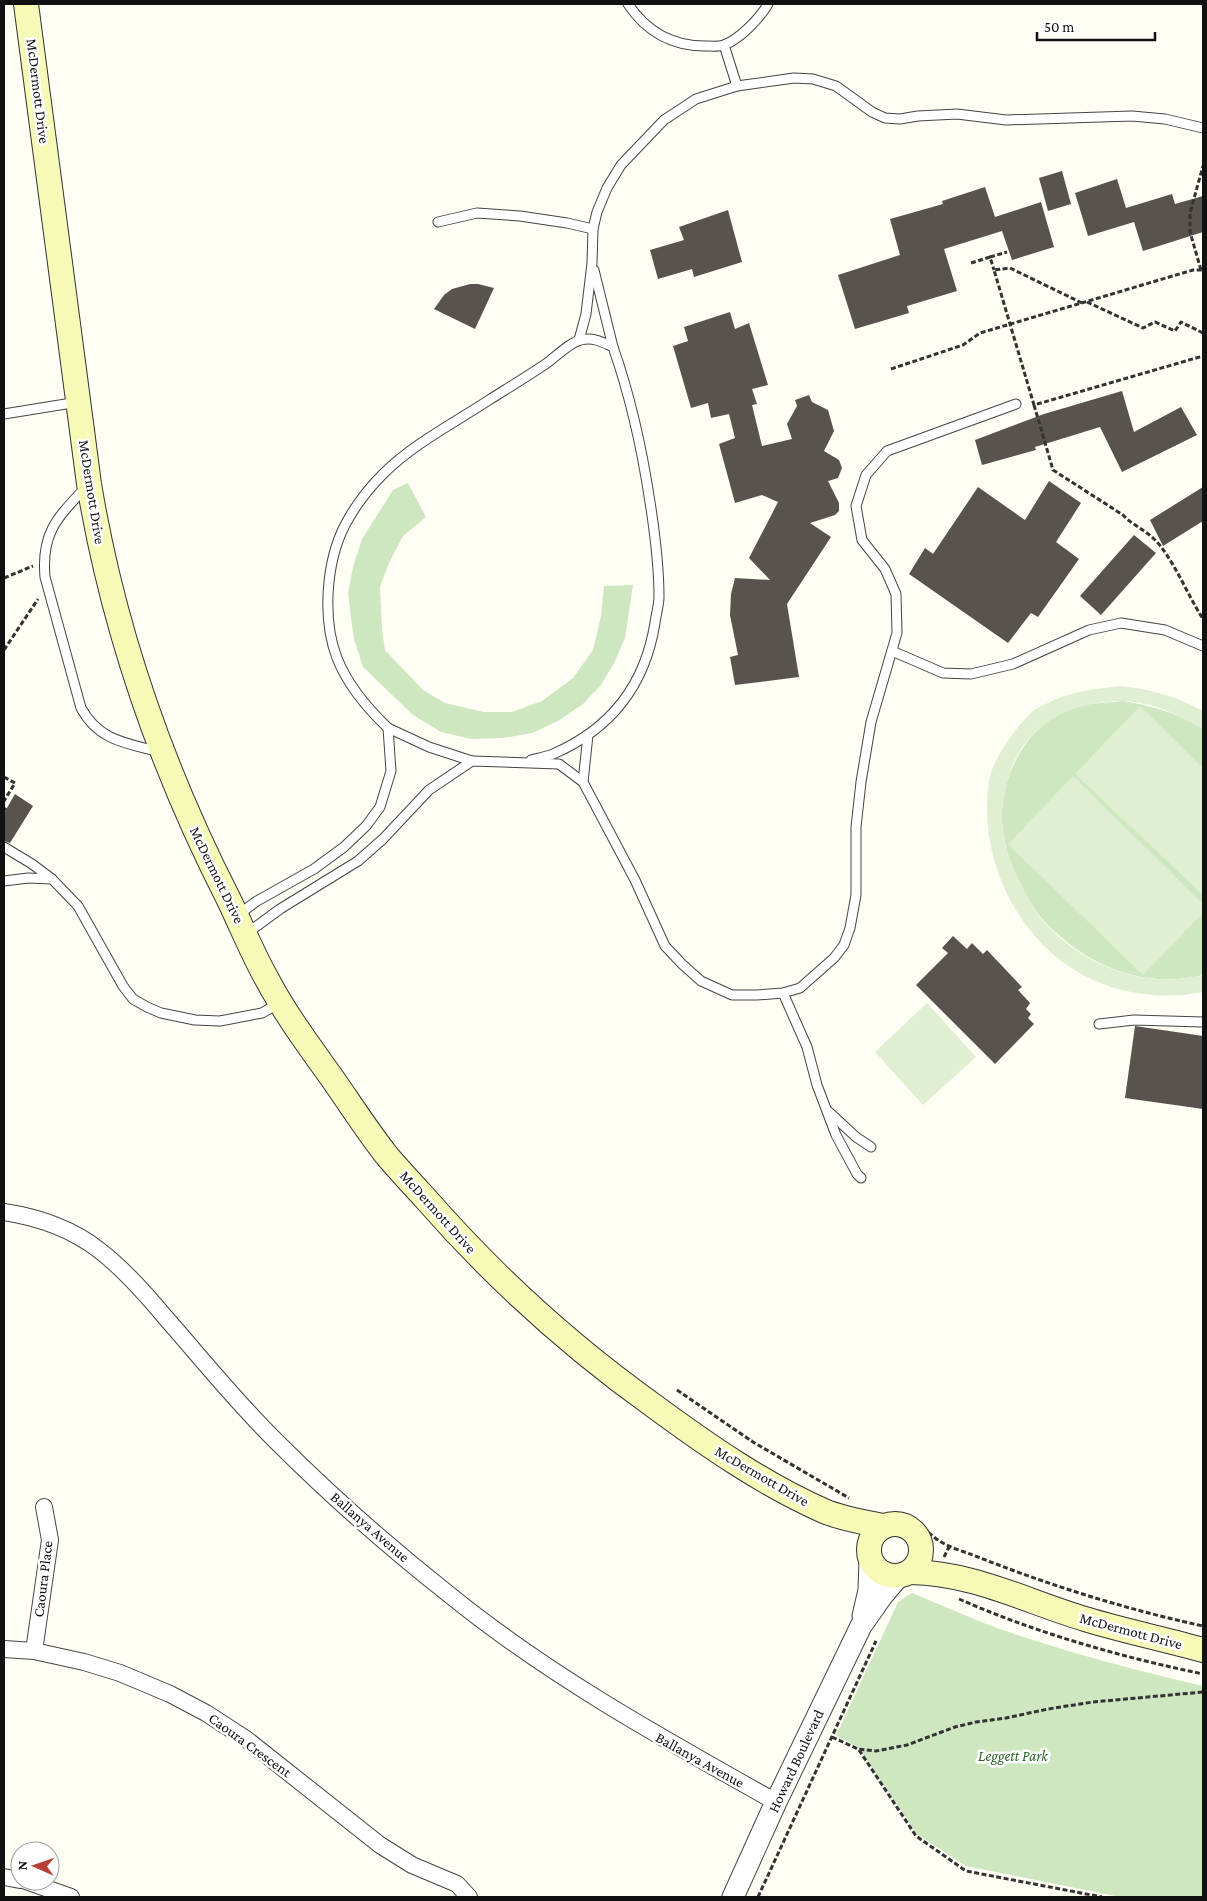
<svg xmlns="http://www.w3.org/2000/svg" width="1207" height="1901" viewBox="0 0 1207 1901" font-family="'Crimson Pro',serif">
  <rect width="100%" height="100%" fill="#fefef5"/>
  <g fill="#cfe7c0">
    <polygon points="408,483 426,517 403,536 389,563 380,587 382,630 385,650 423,690 445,703 484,712 512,712 542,701 573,678 593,650 601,616 604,586 633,585 625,638 614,663 601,685 583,704 558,721 532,733 504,738 471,739 441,732 413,715 363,667 354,639 351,618 348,592 354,563 362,539 393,490"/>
    <path d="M1123 701C1156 707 1175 712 1203 729V975C1151 988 1099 971 1060 936 1054 931 1048 926 1043 920 1035 910 1027 897 1021 885 1000 844 994 804 1015 762 1025 741 1043 721 1064 711 1083 703 1103 703 1123 701Z"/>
    <path d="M912 1593C937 1603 961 1614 986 1624 1057 1650 1130 1669 1203 1686V1897H1120L966 1866 917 1834 858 1747 836 1736 898 1602Z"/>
  </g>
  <g fill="#e0efd1">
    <path d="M1122 686C1156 691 1173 695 1203 711V729C1179 715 1151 701 1122 701 1065 701 1018 729 1006 787 1004 798 1001 810 1002 821 1003 844 1011 865 1021 885 1028 897 1035 911 1043 921 1083 966 1145 990 1203 975V992C1154 1002 1100 991 1060 960 1014 924 987 865 987 808 987 796 988 782 992 770 999 751 1017 726 1033 711 1036 708 1042 706 1046 704 1070 691 1095 689 1122 686Z"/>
    <polygon points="1140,706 1203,768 1203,895 1075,774"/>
    <polygon points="1073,776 1203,904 1203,913 1143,975 1008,844"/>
    <polygon points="927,1003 976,1057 923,1105 875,1052"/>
  </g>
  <g fill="#58534e">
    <polygon points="1062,171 1071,204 1048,211 1039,178"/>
    <polygon points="1117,179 1126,208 1172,194 1175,204 1203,196 1203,232 1143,251 1134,222 1088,236 1075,193"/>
    <polygon points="985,187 995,217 1041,202 1054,247 1012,260 1002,231 944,249 957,291 907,306 909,313 855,329 838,275 900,255 890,219 943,204 942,201"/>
    <polygon points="728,210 742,262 694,277 692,269 658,279 650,250 684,240 679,227"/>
    <polygon points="470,284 478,284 494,288 475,329 434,309 444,295 452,289"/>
    <polygon points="730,312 735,329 749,323 768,385 752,389 757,404 752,405 762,446 792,439 787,424 797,406 795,400 809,395 812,402 828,410 834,431 824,451 839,460 842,468 838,478 828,481 839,503 839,511 835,515 810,523 831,537 787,604 799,677 735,685 730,657 738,655 730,615 731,594 735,578 770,580 749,558 778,502 762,495 735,503 719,444 735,438 729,414 711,418 708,403 691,408 673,346 688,341 684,327"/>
    <polygon points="1122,391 1134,432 1181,407 1197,435 1122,472 1100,427 1035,447 1036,450 982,465 975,440 1044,414"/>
    <polygon points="1049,481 1081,503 1056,542 1079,559 1038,617 1031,613 1008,643 909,574 925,548 933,554 978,487 1025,520"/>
    <polygon points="1203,487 1203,521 1163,546 1150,520"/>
    <polygon points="1134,535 1156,553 1101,615 1080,596"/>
    <polygon points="15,794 33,806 10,843 4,841 4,813"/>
    <polygon points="953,936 967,949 972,943 983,954 987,950 1022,987 1018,990 1030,1003 1026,1009 1031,1014 1028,1018 1034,1024 995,1064 916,985 948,953 942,948"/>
    <polygon points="1135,1026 1203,1036 1203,1109 1125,1098"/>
  </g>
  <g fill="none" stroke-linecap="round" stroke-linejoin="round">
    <defs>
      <g id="service">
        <path d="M628 4C646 31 671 46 705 46 710 46 718 47 724 45 740 39 760 18 768 4"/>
        <polyline points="724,45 737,86"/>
        <polyline points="438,222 477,213 520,216 567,223 593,229"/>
        <polyline points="594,270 613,347"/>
        <polyline points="579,340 586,314 592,263 593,229 597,212 607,188 621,165 664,120 696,99 737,86 794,78 813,79 836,86 872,112 885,118 900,119 918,116 957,114 1006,120 1132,116 1165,119 1203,128"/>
        <polyline points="4,414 78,402"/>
        <path d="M86 487C58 517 41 532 45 577L81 708C99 741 126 743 160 752"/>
        <polyline points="892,651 943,673 971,674 1013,664 1089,630 1121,623 1165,630 1203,646"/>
        <polyline points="388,728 429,747 472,761"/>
        <polyline points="583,782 588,735"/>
        <polyline points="4,847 32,864 52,879 78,906 123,986 133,999 147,1007 161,1013 195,1020 220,1021 262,1013 279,1003"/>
        <polyline points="4,881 28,878 52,879"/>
        <path d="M239 916 246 909 257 901 314 869 344 847 366 826 380 807 391 771 388 728C367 708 348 686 337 658 322 619 326 562 345 525 355 506 368 489 383 474 413 444 454 423 489 400 508 388 528 376 547 363 555 357 572 341 581 340 594 337 602 342 613 347 631 398 642 449 650 502 655 534 659 565 659 597 659 605 656 614 655 623 645 685 611 729 553 754 546 757 538 758 531 760"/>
        <polyline points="246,934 280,909 358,861 383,839 429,790 472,761 559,764 583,782 635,880 665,946 682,964 701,981 732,995 757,995 783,993 800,988 834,958 844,945 850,928 856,895 856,827 861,782 871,722 897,633 896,594 885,569 862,540 856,506 866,475 887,451 1016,404"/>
        <polyline points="783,993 807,1047 817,1085 836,1135 857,1174 861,1178"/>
        <polyline points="1099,1024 1134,1020 1203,1022"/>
        <polyline points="829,1112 856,1137 871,1147"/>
      </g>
      <g id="minor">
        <path d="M4 1212C37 1217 72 1229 99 1250 124 1269 145 1293 165 1317 202 1359 237 1403 277 1442 332 1497 390 1548 451 1596 551 1677 664 1739 776 1802"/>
        <polyline points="4,1649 34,1651 84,1662 120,1673 170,1694 206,1713 246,1739 380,1845 412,1865 457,1884 469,1897"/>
        <polyline points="34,1651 50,1540 44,1507"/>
        <polyline points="4,1877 20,1880"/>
        <polyline points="26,1881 71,1897"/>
      </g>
      <g id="tertiary">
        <polyline points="863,1616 869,1590 870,1560"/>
        <polyline points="733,1897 776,1802 861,1626 882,1596 898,1577"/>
      </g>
      <g id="secondary">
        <path d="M26 4 89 484C113 629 162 769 229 900 242 927 253 955 268 981 286 1015 310 1047 332 1078 351 1105 368 1132 388 1157 400 1171 413 1185 425 1198 493 1276 570 1346 654 1406 707 1445 763 1484 824 1511 842 1519 864 1522 883 1526"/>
        <circle cx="895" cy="1550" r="26"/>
        <path d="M910 1572C974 1573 1025 1601 1085 1619 1124 1631 1164 1639 1203 1650"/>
      </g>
    </defs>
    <use href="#service" stroke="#444" stroke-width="11"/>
    <use href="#minor" stroke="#444" stroke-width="18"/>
    <use href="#tertiary" stroke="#444" stroke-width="23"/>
    <use href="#secondary" stroke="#333" stroke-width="26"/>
    <g stroke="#333" stroke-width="3" stroke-dasharray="5 2.5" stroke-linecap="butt">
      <polyline points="990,257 1007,252"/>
      <polyline points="971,263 990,257 994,270"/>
      <polyline points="1201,270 1190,232 1190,213 1203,166"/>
      <polyline points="1087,302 1143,328 1155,322 1175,331 1181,322 1203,333"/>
      <polyline points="1082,303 1010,268 994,270 1034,405 1203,356"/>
      <polyline points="891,369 963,345 980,333 1193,270 1203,270"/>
      <path d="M1034 405 1053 470 1123 515C1132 525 1144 529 1154 539 1172 556 1188 596 1203 619"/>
      <polyline points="4,578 33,566"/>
      <polyline points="4,650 38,599"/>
      <polyline points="4,777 15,783 4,801"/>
      <polyline points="4,808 6,810"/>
      <polyline points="677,1390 753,1442 849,1498"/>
      <path d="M897 1513C918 1518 922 1529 938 1540 948 1547 962 1551 973 1555 1048 1585 1125 1609 1203 1626"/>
      <polyline points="944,1557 950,1545"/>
      <path d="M959 1599C1036 1633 1121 1657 1203 1674"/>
      <polyline points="832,1737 858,1749 876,1751 907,1745 955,1727 976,1722 1006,1718 1048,1709 1093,1702 1203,1692"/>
      <polyline points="859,1750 916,1836 966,1871 1102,1897"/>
      <polyline points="758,1897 876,1641"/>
    </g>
    <use href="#service" stroke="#fff" stroke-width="9"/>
    <use href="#minor" stroke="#fff" stroke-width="16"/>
    <use href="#tertiary" stroke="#fff" stroke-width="21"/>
    <use href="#secondary" stroke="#f7f9b6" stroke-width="24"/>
  </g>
  <g text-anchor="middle" stroke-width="5" stroke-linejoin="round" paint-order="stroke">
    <g font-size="15" fill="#111" stroke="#fff">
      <text transform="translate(38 91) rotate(83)" y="5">McDermott Drive</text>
      <text transform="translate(92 492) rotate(81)" y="5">McDermott Drive</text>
      <text transform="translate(217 875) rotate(64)" y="5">McDermott Drive</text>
      <text transform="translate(438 1212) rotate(48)" y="5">McDermott Drive</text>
      <text transform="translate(762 1476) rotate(30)" y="5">McDermott Drive</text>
      <text transform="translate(370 1527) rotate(41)" y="5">Ballanya Avenue</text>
      <text transform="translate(43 1579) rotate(-83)" y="5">Caoura Place</text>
      <text transform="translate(1131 1631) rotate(15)" y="5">McDermott Drive</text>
      <text transform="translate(250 1745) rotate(36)" y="5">Caoura Crescent</text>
      <text transform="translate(700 1760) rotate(29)" y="5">Ballanya Avenue</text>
      <text transform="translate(796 1761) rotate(-65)" y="5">Howard Boulevard</text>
    </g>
    <g font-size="15" font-style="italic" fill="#296425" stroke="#fff">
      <text x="1013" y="1761">Leggett Park</text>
    </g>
  </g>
  <rect width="1207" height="1901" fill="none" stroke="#111111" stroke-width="10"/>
  <g transform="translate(35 1866) rotate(272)"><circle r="24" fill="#ffffff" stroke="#a0a0a0"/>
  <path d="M0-4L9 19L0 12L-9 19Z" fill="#b63f33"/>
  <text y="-8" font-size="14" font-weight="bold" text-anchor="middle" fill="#111111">N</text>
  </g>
  <path d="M1037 32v8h118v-8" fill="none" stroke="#111111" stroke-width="2.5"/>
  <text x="1044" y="32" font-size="15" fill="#111111" stroke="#ffffff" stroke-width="4" paint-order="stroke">50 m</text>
</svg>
